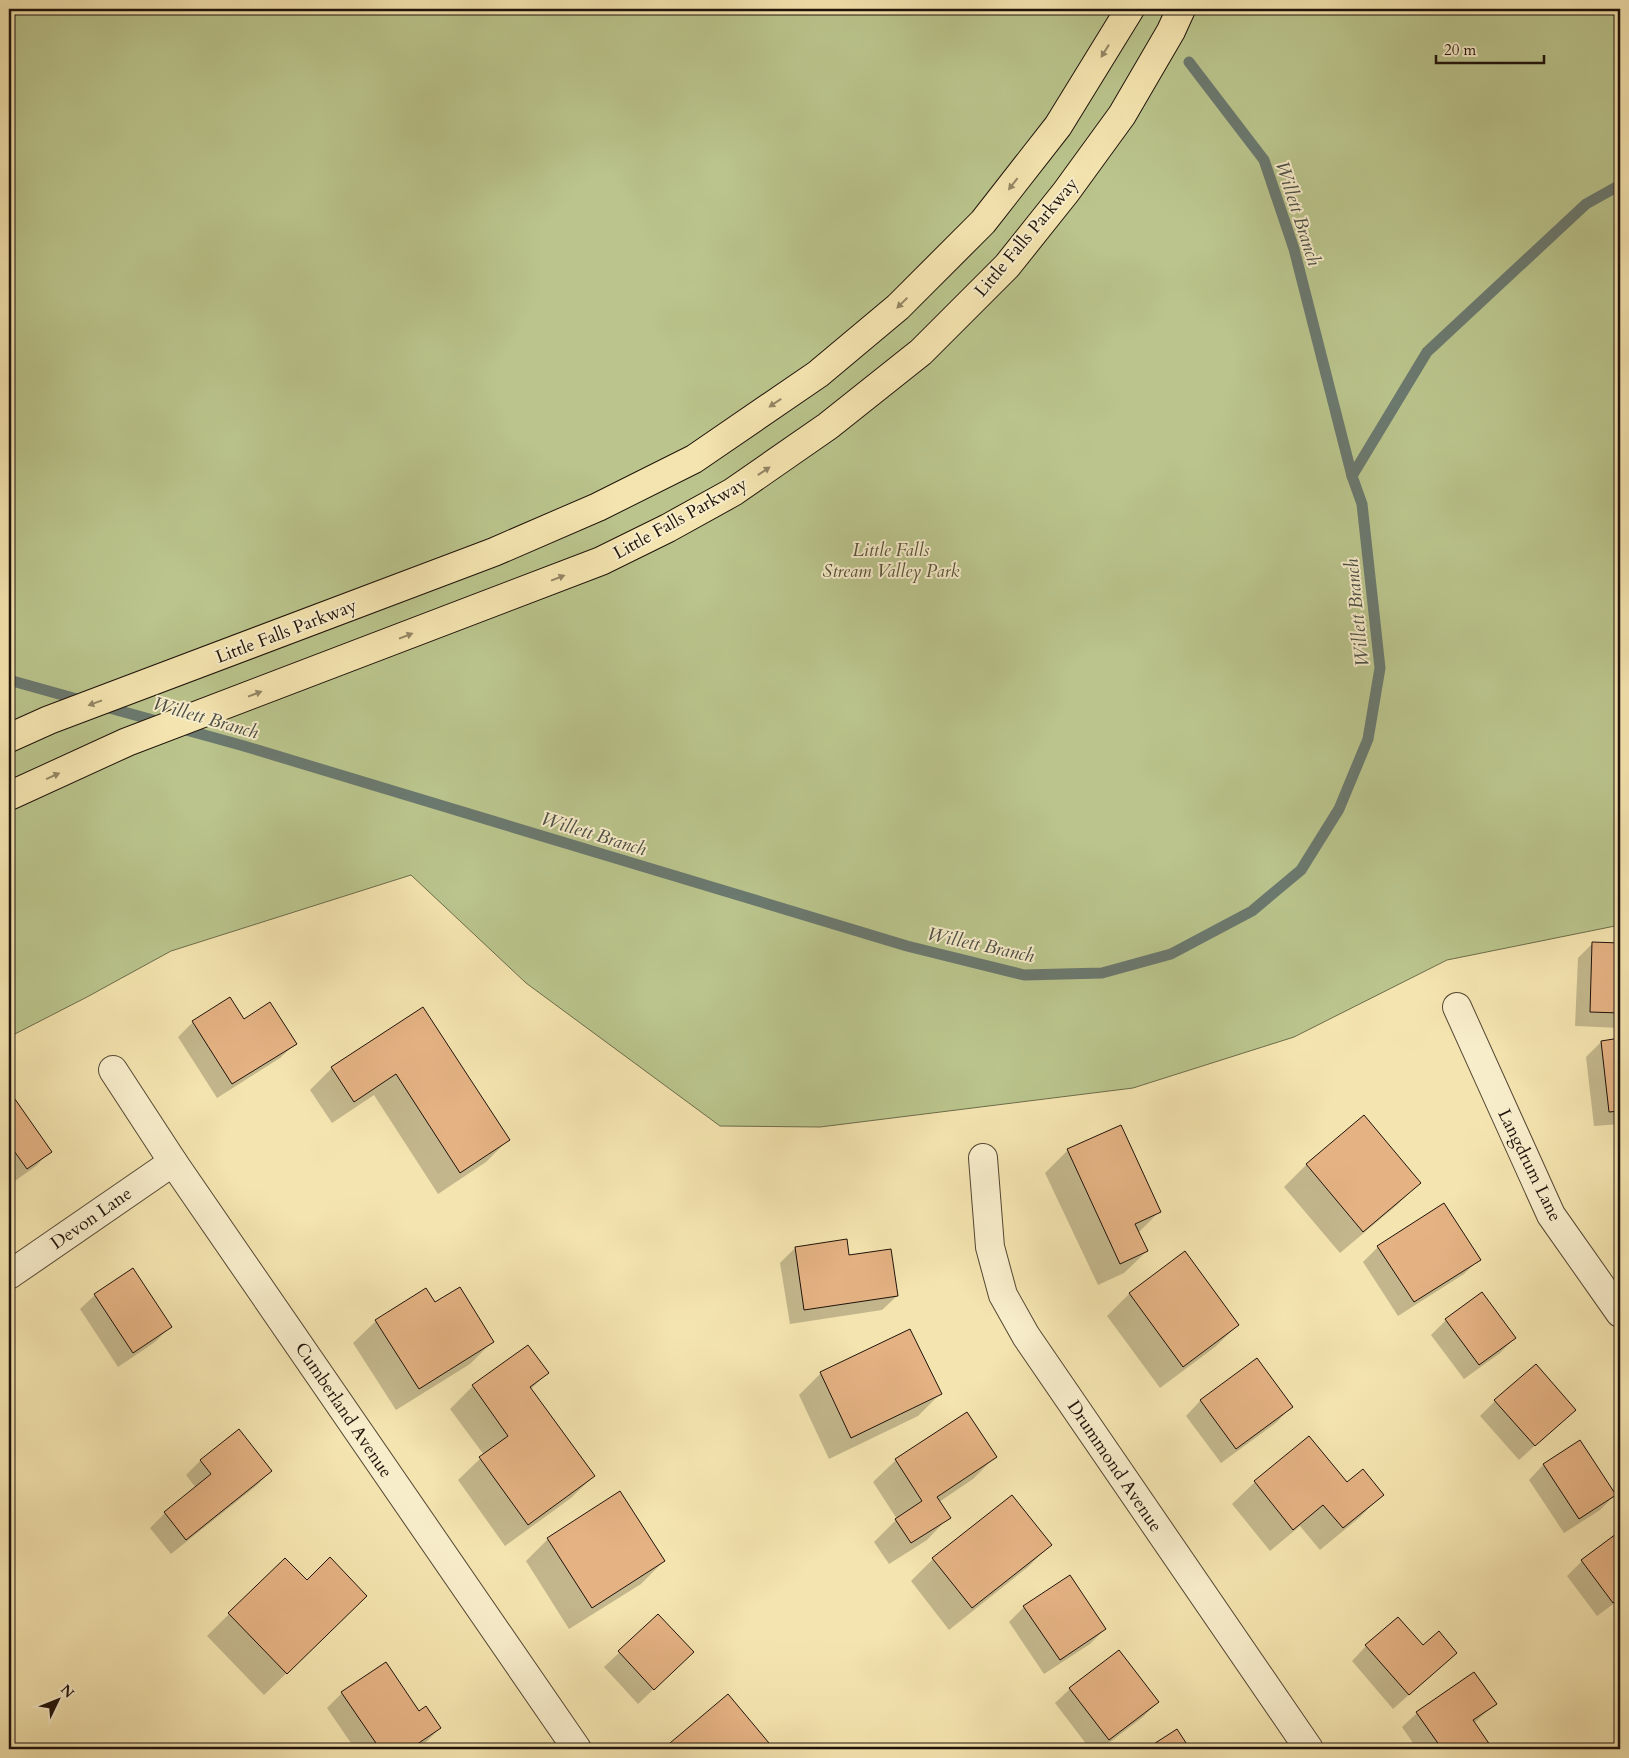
<svg xmlns="http://www.w3.org/2000/svg" width="1629" height="1758" viewBox="0 0 1629 1758" font-family="Cardo,serif">
  <rect width="100%" height="100%" fill="#f4e4af"/>
  <filter id="stains"><feTurbulence type="fractalNoise" baseFrequency=".004" numOctaves="4"/><feColorMatrix values="0 0 0 0 .2 0 0 0 0 .09 0 0 0 0 .02 0 0 0 .5 -.17"/></filter>
  <radialGradient id="worn" r=".72"><stop offset=".6" stop-color="#630" stop-opacity="0"/><stop offset="1" stop-color="#630" stop-opacity=".3"/></radialGradient>
  <polygon fill="#bac48c" stroke="#6c6c4b" points="9,9 1620,9 1620,925 1447,960 1294,1037 1133,1088 820,1127 720,1126 526,983 411,875 171,951 87,997 9,1037"/>
  <g fill="#0003">
    <polygon points="1593,943 1620,944 1620,1028 1575,1026 1578,958"/>
    <polygon points="229,999 243,1021 295,1044 280,1058 217,1098 178,1037 193,1022"/>
    <polygon points="423,1009 508,1140 486,1162 438,1194 374,1095 332,1123 310,1090 332,1068"/>
    <polygon points="1620,1040 1620,1124 1594,1126 1586,1057 1601,1042"/>
    <polygon points="9,1094 50,1151 36,1166 12,1183 9,1179"/>
    <polygon points="1364,1117 1419,1183 1397,1205 1340,1253 1284,1187 1306,1165"/>
    <polygon points="1120,1126 1160,1211 1138,1233 1147,1251 1124,1273 1098,1285 1045,1173 1068,1150"/>
    <polygon points="1620,1160 1620,1173 1616,1165"/>
    <polygon points="846,1241 848,1257 897,1296 882,1310 790,1324 780,1263 795,1248"/>
    <polygon points="1378,1247 1479,1259 1464,1274 1398,1316 1363,1262"/>
    <polygon points="1185,1253 1238,1325 1215,1347 1160,1388 1107,1316 1129,1294"/>
    <polygon points="425,1289 434,1304 492,1342 470,1364 396,1410 353,1343 376,1321"/>
    <polygon points="95,1295 170,1327 155,1342 118,1367 80,1309"/>
    <polygon points="1446,1320 1515,1338 1500,1353 1464,1379 1431,1335"/>
    <polygon points="528,1347 547,1373 531,1389 594,1476 571,1498 505,1546 458,1480 484,1455 450,1409 473,1386"/>
    <polygon points="1256,1360 1291,1407 1277,1422 1221,1463 1186,1416 1200,1401"/>
    <polygon points="821,1373 940,1394 918,1416 829,1459 799,1395"/>
    <polygon points="1495,1401 1574,1410 1519,1460 1480,1416"/>
    <polygon points="1309,1438 1347,1484 1382,1495 1360,1517 1320,1550 1300,1526 1270,1551 1232,1504 1255,1482"/>
    <polygon points="1579,1442 1615,1495 1600,1510 1564,1533 1529,1480 1543,1465"/>
    <polygon points="995,1457 973,1479 939,1502 949,1517 927,1540 889,1564 874,1542 897,1519 873,1482 896,1460"/>
    <polygon points="201,1460 271,1471 256,1486 171,1554 150,1528 165,1513 196,1488 186,1475"/>
    <polygon points="1620,1532 1620,1599 1597,1616 1567,1576 1582,1561"/>
    <polygon points="548,1539 664,1561 641,1584 569,1629 526,1561"/>
    <polygon points="1050,1545 1028,1567 949,1630 911,1581 933,1559"/>
    <polygon points="307,1581 343,1618 264,1695 207,1636 229,1614"/>
    <polygon points="1024,1607 1105,1629 1090,1644 1044,1674 1009,1622"/>
    <polygon points="658,1616 677,1667 638,1704 604,1667"/>
    <polygon points="1366,1646 1423,1647 1456,1653 1393,1709 1352,1661"/>
    <polygon points="1070,1689 1158,1702 1143,1717 1101,1749 1090,1749 1055,1703"/>
    <polygon points="342,1693 419,1713 440,1728 425,1743 416,1749 355,1749 327,1708"/>
    <polygon points="1495,1704 1474,1723 1488,1745 1484,1749 1417,1749 1402,1727 1417,1713"/>
    <polygon points="671,1744 772,1748 666,1749"/>
  </g>
  <g fill="none" stroke-linecap="round" stroke-linejoin="round">
    <g stroke="#6b796f" stroke-width="11">
      <polyline points="1352,476 1427,352 1586,204 1620,185"/>
      <polyline points="9,680 84,701"/>
      <polyline points="102,706 164,723"/>
      <polyline points="179,728 244,746 907,946 1024,975 1102,973 1171,954 1252,911 1301,870 1339,809 1368,739 1380,668 1362,504 1352,476 1294,249 1264,160 1189,62"/>
    </g>
  </g>
  <g fill="#e4b283" stroke="#1f130a">
    <polygon points="1592,942 1620,943 1620,1013 1590,1012"/>
    <polygon points="230,997 244,1019 270,1002 297,1044 232,1084 192,1021"/>
    <polygon points="423,1007 510,1140 460,1173 396,1074 354,1102 331,1067"/>
    <polygon points="1620,1038 1620,1111 1609,1112 1601,1041"/>
    <polygon points="10,1092 52,1152 27,1169 9,1144"/>
    <polygon points="1364,1115 1421,1183 1363,1232 1306,1164"/>
    <polygon points="1121,1125 1161,1212 1135,1224 1148,1251 1120,1264 1067,1149"/>
    <polygon points="1444,1203 1481,1260 1414,1302 1377,1246"/>
    <polygon points="847,1239 849,1255 891,1249 898,1296 804,1310 795,1247"/>
    <polygon points="1185,1251 1239,1325 1183,1367 1129,1293"/>
    <polygon points="133,1268 172,1327 133,1353 94,1294"/>
    <polygon points="460,1287 494,1342 419,1389 375,1320 426,1288 435,1302"/>
    <polygon points="1482,1292 1516,1338 1479,1365 1445,1319"/>
    <polygon points="910,1329 942,1394 851,1438 820,1372"/>
    <polygon points="528,1345 549,1373 530,1387 595,1476 528,1525 479,1457 508,1436 472,1385"/>
    <polygon points="1257,1358 1293,1407 1236,1449 1200,1400"/>
    <polygon points="1536,1364 1576,1410 1535,1446 1494,1400"/>
    <polygon points="967,1412 997,1457 937,1497 951,1518 911,1543 895,1519 922,1501 895,1459"/>
    <polygon points="239,1429 272,1471 186,1540 164,1512 211,1474 200,1460"/>
    <polygon points="1309,1436 1347,1482 1363,1469 1384,1495 1343,1528 1323,1505 1293,1530 1254,1481"/>
    <polygon points="1580,1440 1616,1495 1579,1519 1543,1464"/>
    <polygon points="620,1491 665,1561 592,1608 547,1538"/>
    <polygon points="1012,1495 1052,1545 972,1608 932,1558"/>
    <polygon points="1620,1531 1620,1597 1613,1603 1581,1560"/>
    <polygon points="330,1557 367,1596 287,1674 228,1613 285,1558 307,1580"/>
    <polygon points="1070,1575 1106,1629 1060,1660 1023,1606"/>
    <polygon points="658,1614 694,1652 654,1690 618,1651"/>
    <polygon points="1398,1617 1423,1645 1439,1631 1457,1653 1409,1695 1365,1645"/>
    <polygon points="1119,1650 1159,1702 1109,1740 1069,1688"/>
    <polygon points="386,1662 419,1711 426,1706 441,1728 410,1749 380,1749 341,1692"/>
    <polygon points="1474,1672 1497,1704 1473,1720 1490,1745 1484,1749 1442,1749 1416,1712"/>
    <polygon points="728,1694 774,1749 676,1749 670,1743"/>
    <polygon points="1177,1729 1190,1749 1146,1749"/>
  </g>
  <g fill="none" stroke-linecap="round" stroke-linejoin="round">
    <defs>
      <g id="minor">
        <polyline points="1457,1007 1551,1215 1620,1313"/>
        <polyline points="113,1070 173,1162 577,1749"/>
        <polyline points="983,1158 990,1247 1003,1295 1026,1336 1309,1749"/>
        <polyline points="9,1275 173,1162"/>
      </g>
      <g id="major">
        <polyline points="9,738 49,720 494,552 598,507 694,459 818,374 898,307 983,222 1058,126 1130,9"/>
        <polyline points="9,796 127,742 601,561 668,528 733,492 828,426 921,352 1007,266 1066,192 1122,115 1171,31 1181,9"/>
      </g>
    </defs>
    <use href="#minor" stroke="#544733" stroke-width="30"/>
    <use href="#major" stroke="#1f130a" stroke-width="30"/>
    <use href="#minor" stroke="#f8edcb" stroke-width="28"/>
    <use href="#major" stroke="#f4e4af" stroke-width="28"/>
  </g>
  <defs><path id="oneway-solid" d="M-6-.8H1V-3.2L6.5 0L1 3.2V.8H-6Z" transform="scale(1.25)"/></defs>
  <g fill="#948665">
    <use href="#oneway-solid" transform="translate(1105 51) rotate(122)"/>
    <use href="#oneway-solid" transform="translate(1013 184) rotate(128)"/>
    <use href="#oneway-solid" transform="translate(902 303) rotate(136)"/>
    <use href="#oneway-solid" transform="translate(775 403) rotate(146)"/>
    <use href="#oneway-solid" transform="translate(764 471) rotate(-34)"/>
    <use href="#oneway-solid" transform="translate(558 578) rotate(-21)"/>
    <use href="#oneway-solid" transform="translate(406 636) rotate(-21)"/>
    <use href="#oneway-solid" transform="translate(255 694) rotate(-21)"/>
    <use href="#oneway-solid" transform="translate(95 703) rotate(160)"/>
    <use href="#oneway-solid" transform="translate(53 776) rotate(-24)"/>
  </g>
  <g text-anchor="middle" stroke-width="4" stroke-linejoin="round" paint-order="stroke">
    <g font-size="18" fill="#1f130a" stroke="#f8edcb">
      <text transform="translate(1026 237) rotate(-50)" y="6">Little Falls Parkway</text>
      <text transform="translate(680 518) rotate(-29)" y="6">Little Falls Parkway</text>
      <text transform="translate(286 631) rotate(-21)" y="6">Little Falls Parkway</text>
      <text transform="translate(1530 1165) rotate(64)" y="6">Langdrum Lane</text>
      <text transform="translate(91 1218) rotate(-35)" y="6">Devon Lane</text>
      <text transform="translate(344 1410) rotate(56)" y="6">Cumberland Avenue</text>
      <text transform="translate(1115 1466) rotate(56)" y="6">Drummond Avenue</text>
    </g>
    <g font-size="18" font-style="italic" fill="#555138" stroke="#f8edcb">
      <text x="891" y="556">Little Falls<tspan x="891" dy="21">Stream Valley Park</tspan></text>
    </g>
    <g font-size="19" font-style="italic" fill="#4b4e45" stroke="#f8edcb">
      <text transform="translate(1299 213) rotate(72)" y="7">Willett Branch</text>
      <text transform="translate(1356 613) rotate(-96)" y="7">Willett Branch</text>
      <text transform="translate(206 717) rotate(16)" y="7">Willett Branch</text>
      <text transform="translate(594 833) rotate(17)" y="7">Willett Branch</text>
      <text transform="translate(981 944) rotate(12)" y="7">Willett Branch</text>
    </g>
  </g>
  <rect width="1629" height="1758" fill="none" stroke="#f4e4af" stroke-width="30"/>
  <rect x="10" y="10" width="1609" height="1738" fill="none" stroke="#1f130a" stroke-width="2.5"/>
  <rect x="15" y="15" width="1599" height="1728" fill="none" stroke="#1f130a"/>
  <g transform="translate(58 1700) rotate(47)" stroke="#f8edcb" stroke-width="4" paint-order="stroke">
  <path d="M0-4L9 19L0 12L-9 19Z" fill="#1f130a"/>
  <text y="-8" font-size="14" font-weight="bold" text-anchor="middle" fill="#1f130a">N</text>
  </g>
  <path d="M1436 55v8h108v-8" fill="none" stroke="#1f130a" stroke-width="2.5"/>
  <text x="1444" y="55" font-size="15" fill="#1f130a" stroke="#f8edcb" stroke-width="4" paint-order="stroke">20 m</text>
  <rect width="100%" height="100%" filter="url(#stains)"/>
  <rect width="100%" height="100%" fill="url(#worn)"/>
</svg>
